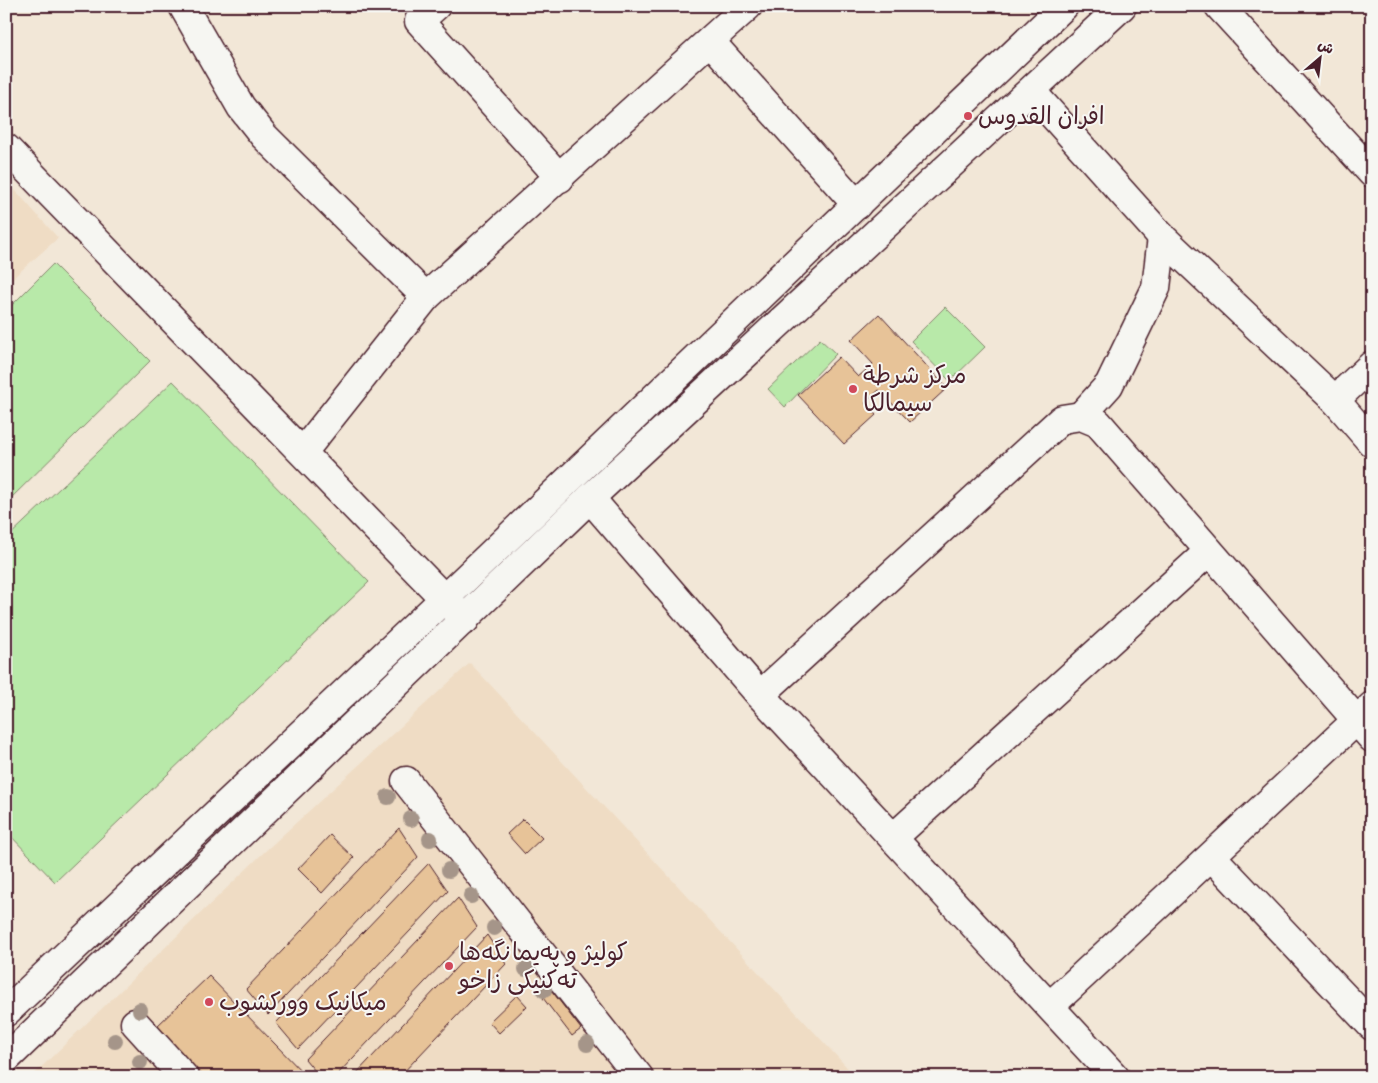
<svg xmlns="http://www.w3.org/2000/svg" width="1378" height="1083" viewBox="0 0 1378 1083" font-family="Caveat,'Playpen Sans Arabic',sans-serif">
  <rect width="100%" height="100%" fill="#f2e7d7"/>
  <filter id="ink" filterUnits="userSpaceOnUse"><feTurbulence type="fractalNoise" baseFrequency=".02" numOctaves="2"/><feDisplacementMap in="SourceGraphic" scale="10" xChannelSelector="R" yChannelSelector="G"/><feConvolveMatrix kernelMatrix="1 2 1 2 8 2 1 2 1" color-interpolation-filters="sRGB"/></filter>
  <g filter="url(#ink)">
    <g fill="#efdcc4">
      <polygon points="6,180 58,238 6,284"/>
      <polygon points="470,663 856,1077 31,1077 261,855"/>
    </g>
    <g fill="#b8e9a9" stroke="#81846a">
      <polygon points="53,264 150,361 6,503 6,311"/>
      <polygon points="945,307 985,347 950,381 911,341"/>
      <polygon points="820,339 836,354 785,407 768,389"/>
      <polygon points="173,381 369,582 55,882 6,831 6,539"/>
    </g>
    <g fill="#e7c398" stroke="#4a1f2b">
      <polygon points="879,314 947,388 910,422 879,390 865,403 876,415 844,444 798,395 839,357 858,377 873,364 851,340"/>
      <polygon points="523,819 542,838 525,854 507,834"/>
      <polygon points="399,828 418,857 268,1015 246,989"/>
      <polygon points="330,835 354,858 322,893 298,869"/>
      <polygon points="429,863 448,891 298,1049 276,1023"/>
      <polygon points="458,898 477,927 335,1077 320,1077 305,1059"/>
      <polygon points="487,935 506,964 399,1077 353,1077"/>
      <polygon points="209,976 307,1077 204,1077 156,1027"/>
      <polygon points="552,991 581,1029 572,1036 543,998"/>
      <polygon points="517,995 527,1006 499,1033 489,1022"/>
    </g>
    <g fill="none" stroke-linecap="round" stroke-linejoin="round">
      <defs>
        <g id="street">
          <polyline points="183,6 241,107 264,136 426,297"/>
          <polyline points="436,6 419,21 560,178"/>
          <polyline points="1219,6 1372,173"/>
          <polyline points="710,41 857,205"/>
          <polyline points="1032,92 1162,237 1335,400 1372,365"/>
          <polyline points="6,148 465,620"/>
          <polyline points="1335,400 1372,443"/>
          <polyline points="1081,416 1109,385 1156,288 1162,237"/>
          <polyline points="303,452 426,297 748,6"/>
          <polyline points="590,498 760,695 1115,1077"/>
          <polyline points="760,695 1062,419 1081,416 1098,423 1372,738"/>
          <polyline points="406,781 639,1077"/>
          <polyline points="893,838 1208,552"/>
          <polyline points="1212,857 1372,1026"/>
          <polyline points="1050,1006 1372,706"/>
          <polyline points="135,1023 184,1077"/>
        </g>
        <g id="secondary">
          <polyline points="6,1012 445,598 1064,6"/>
          <polyline points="6,1059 590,498 1122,6"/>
        </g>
      </defs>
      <use href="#street" stroke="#4a1f2b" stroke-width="31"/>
      <use href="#secondary" stroke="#4a1f2b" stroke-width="31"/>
      <use href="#street" stroke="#f6f6f2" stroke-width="28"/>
      <use href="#secondary" stroke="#f6f6f2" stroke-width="28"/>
    </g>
    <g fill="#a59589">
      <circle cx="388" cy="797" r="8"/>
      <circle cx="411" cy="819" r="8"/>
      <circle cx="430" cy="839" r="8"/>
      <circle cx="449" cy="870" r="8"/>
      <circle cx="471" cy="896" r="8"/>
      <circle cx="494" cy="928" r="8"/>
      <circle cx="526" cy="969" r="8"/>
      <circle cx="544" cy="990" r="8"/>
      <circle cx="140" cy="1010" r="8"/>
      <circle cx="115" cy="1041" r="8"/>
      <circle cx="587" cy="1044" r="8"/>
      <circle cx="140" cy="1062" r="8"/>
    </g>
  </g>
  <g fill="#d1495b" stroke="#f6f6f2" stroke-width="2">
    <circle cx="968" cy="116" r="5"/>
    <circle cx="853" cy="389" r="5"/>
    <circle cx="449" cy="966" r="5"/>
    <circle cx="209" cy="1002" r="5"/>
  </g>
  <g text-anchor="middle" stroke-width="4" stroke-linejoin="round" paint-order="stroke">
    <g font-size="24" fill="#4a1f2b" stroke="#f6f6f2" text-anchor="start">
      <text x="978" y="124">افران القدوس</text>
      <text x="863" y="383">مركز شرطة<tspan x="863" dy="28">سيمالكا</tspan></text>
      <text x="459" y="960">كوليژ و په‌يمانگه‌ها<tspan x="459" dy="28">ته‌كنيكى زاخو</tspan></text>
      <text x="219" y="1010">میکانیک وورکشوب</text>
    </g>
  </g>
  <rect width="1378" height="1083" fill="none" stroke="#f6f6f2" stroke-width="25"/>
  <rect x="12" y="12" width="1353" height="1058" fill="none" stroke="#4a1f2b" stroke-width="2" filter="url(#ink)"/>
  <g transform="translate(1320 58) rotate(28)" stroke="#f6f6f2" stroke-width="4" paint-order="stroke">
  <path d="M0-4L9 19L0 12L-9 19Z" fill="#4a1f2b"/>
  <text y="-8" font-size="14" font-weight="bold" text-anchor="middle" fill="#4a1f2b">ش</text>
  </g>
</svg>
